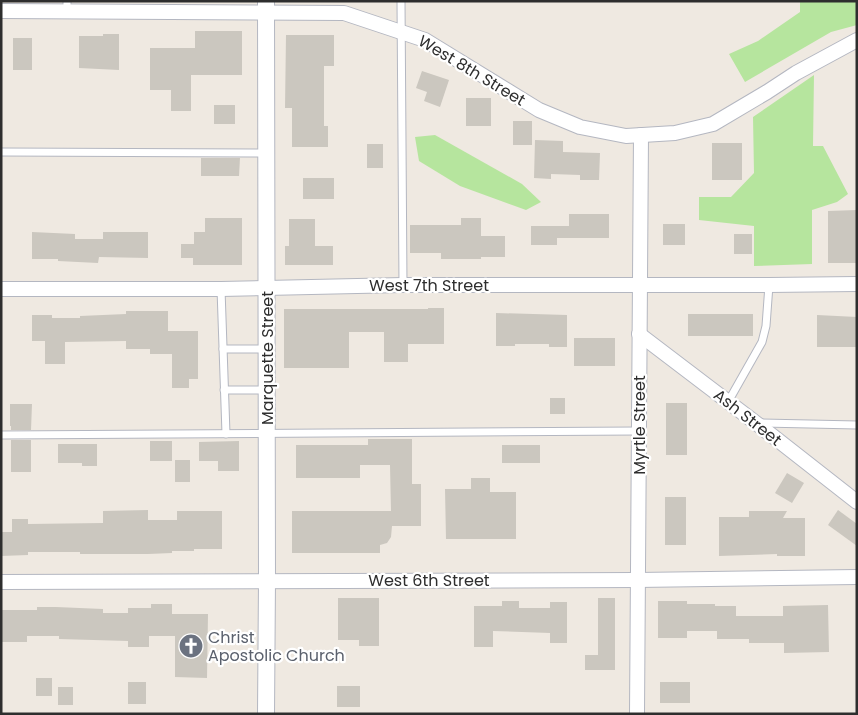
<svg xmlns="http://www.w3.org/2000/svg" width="858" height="715" viewBox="0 0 858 715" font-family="Poppins,sans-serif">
  <rect width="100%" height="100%" fill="#efe9e1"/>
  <g fill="#b6e59e">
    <polygon points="800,1 857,1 857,25 831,32 745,82 729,54 758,41 800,12"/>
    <polygon points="814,75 813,146 823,146 848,194 837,202 812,210 812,264 754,266 754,226 699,220 699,197 731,197 754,173 753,117"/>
    <polygon points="435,135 522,184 541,202 526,210 460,186 419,161 415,137"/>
  </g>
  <g fill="#cbc7bf">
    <polygon points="195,31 242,31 242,75 191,75 191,111 171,111 171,90 150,90 150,48 195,48"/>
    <polygon points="103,34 119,34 119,70 79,68 79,36 103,36"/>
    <polygon points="286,35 334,35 334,66 324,66 324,126 328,126 328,147 292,147 292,108 285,108"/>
    <rect x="13" y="38" width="19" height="32"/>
    <polygon points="422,71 449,80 440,107 424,101 427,92 416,88"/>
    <rect x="466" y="98" width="25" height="28"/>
    <rect x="214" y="105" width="21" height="19"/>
    <rect x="513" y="121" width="19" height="24"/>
    <polygon points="535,140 563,141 563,152 600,153 599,180 580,180 580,175 551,174 551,179 534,178"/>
    <rect x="712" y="143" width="30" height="37"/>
    <rect x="367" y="144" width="16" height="24"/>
    <polygon points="201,158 240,158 239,176 201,176"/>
    <rect x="303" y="178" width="31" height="21"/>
    <polygon points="857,210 857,263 828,263 828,211"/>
    <polygon points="569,214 609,214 609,238 557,238 557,245 531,245 531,226 569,226"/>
    <polygon points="205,218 242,218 242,265 193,265 193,258 181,258 181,244 194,244 194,232 205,232"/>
    <polygon points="461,218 481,218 481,236 505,236 505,257 481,257 481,259 441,259 441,253 410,253 410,225 461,225"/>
    <polygon points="289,219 315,219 315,246 333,246 333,265 285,265 285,246 289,246"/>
    <rect x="663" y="224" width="22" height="21"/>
    <polygon points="32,232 75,234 75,239 103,239 103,232 148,232 148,258 99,257 98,263 58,261 58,259 32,259"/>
    <rect x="734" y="234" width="18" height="20"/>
    <polygon points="428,308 444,308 444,344 408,344 408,362 384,362 384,332 349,332 349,368 284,368 284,309 428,309"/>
    <polygon points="126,311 168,311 168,331 198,331 198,379 189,379 189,388 172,388 172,354 150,354 150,349 126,349 126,341 65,342 65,364 45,364 45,341 32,341 32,315 52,315 52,318 80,318 80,316 126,314"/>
    <polygon points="496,313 567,315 567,347 549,347 549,344 515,344 515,346 496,346"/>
    <rect x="688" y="314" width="65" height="22"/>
    <polygon points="817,315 857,317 857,347 817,347"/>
    <rect x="574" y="338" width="41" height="28"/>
    <rect x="550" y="398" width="15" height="16"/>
    <rect x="666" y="403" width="21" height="52"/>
    <polygon points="10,404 32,404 31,430 11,430 11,426 10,426"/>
    <polygon points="368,439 412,439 412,484 421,484 421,526 392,526 391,537 387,543 380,545 380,553 292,553 292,511 391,511 390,465 360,465 360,478 296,478 296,445 368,445"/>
    <rect x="11" y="440" width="20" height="32"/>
    <rect x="150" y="441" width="22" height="20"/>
    <polygon points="239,441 239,471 218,471 218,461 199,461 199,442"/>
    <polygon points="58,444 97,444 97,466 82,466 82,463 58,463"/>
    <rect x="502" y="445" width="38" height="18"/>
    <rect x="175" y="460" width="15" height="22"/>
    <polygon points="787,473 804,483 792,503 775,493"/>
    <polygon points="471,478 490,478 490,492 516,492 516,539 446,539 445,489 471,489"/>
    <rect x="665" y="497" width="21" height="48"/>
    <polygon points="148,510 148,520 177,520 177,511 222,511 222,549 194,549 194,551 172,551 172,553 148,554 80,554 80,552 28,552 28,555 1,556 1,532 12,532 12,519 28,519 28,524 103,523 103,511"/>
    <polygon points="838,510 857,524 857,546 828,525"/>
    <polygon points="749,511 787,511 783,518 805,518 805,556 777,556 777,554 719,556 719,517 749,517"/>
    <polygon points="338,598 379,598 379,646 359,646 359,640 338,640"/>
    <polygon points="598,598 615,598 615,670 585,670 585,655 598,655"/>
    <polygon points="502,601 519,601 519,608 550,608 550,602 567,602 567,643 550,643 550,633 493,631 493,647 474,647 474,606 502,606"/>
    <polygon points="658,601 687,601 687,604 715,604 715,606 736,606 736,616 783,616 783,606 828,605 829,652 784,653 784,643 749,643 749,639 717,639 717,631 687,631 687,638 658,638"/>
    <polygon points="151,604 172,604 172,614 208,614 207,678 175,677 175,636 149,636 149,647 128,647 128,641 59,639 59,636 27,636 27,642 1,642 1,610 37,610 37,607 56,607 103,609 103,613 128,613 128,608 151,608"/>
    <rect x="36" y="678" width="16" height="18"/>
    <rect x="128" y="682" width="18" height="22"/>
    <rect x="660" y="682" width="30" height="21"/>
    <rect x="337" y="686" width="23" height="21"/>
    <rect x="58" y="687" width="15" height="18"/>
  </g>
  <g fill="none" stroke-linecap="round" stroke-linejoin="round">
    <defs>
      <g id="service">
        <polyline points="401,1 403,285"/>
        <polyline points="67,11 67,1"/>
        <polyline points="1,152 266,153"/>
        <polyline points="221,289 226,434"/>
        <polyline points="223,349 266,349"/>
        <polyline points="224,390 266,390"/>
        <polyline points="728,402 762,342 766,326 769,285"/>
        <polyline points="760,423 857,425"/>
        <polyline points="1,435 638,431"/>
      </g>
      <g id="minor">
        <polyline points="1,11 344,13 425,40 539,110 580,127 626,136 675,133 713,124 767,92 796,73 857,40"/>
        <polyline points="1,289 221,289 403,285 769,285 857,284"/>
        <polyline points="639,334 756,423 857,502"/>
        <polyline points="1,582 637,580 857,577"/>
        <polyline points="637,714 641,135"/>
      </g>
      <polyline id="tertiary" points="266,714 267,580 266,1"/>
    </defs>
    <use href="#service" stroke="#b4b7c1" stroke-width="9"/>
    <use href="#minor" stroke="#b4b7c1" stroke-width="16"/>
    <use href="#tertiary" stroke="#b4b7c1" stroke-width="18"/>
    <use href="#service" stroke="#fff" stroke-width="7"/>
    <use href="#minor" stroke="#fff" stroke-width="14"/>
    <use href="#tertiary" stroke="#fff" stroke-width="16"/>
  </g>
  <defs>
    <symbol id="church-disc" viewBox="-11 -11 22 22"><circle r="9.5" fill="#6b7280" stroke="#fff"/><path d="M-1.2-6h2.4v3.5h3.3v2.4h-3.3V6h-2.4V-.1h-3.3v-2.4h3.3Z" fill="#fff"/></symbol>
  </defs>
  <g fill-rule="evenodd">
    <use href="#church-disc" x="177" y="632" width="28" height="28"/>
  </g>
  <g text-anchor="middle" stroke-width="4.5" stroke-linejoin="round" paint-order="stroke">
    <g font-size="16" fill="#2e2e2e" stroke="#fff">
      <text transform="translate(472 70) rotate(31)" y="6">West 8th Street</text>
      <text x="429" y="291">West 7th Street</text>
      <text transform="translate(267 358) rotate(-90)" y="6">Marquette Street</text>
      <text transform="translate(748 417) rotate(38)" y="6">Ash Street</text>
      <text transform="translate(639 425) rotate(-90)" y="6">Myrtle Street</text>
      <text x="429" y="586">West 6th Street</text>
    </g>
    <g font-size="16" fill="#5b616d" stroke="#fff" text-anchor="start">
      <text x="208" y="643">Christ<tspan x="208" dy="18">Apostolic Church</tspan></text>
    </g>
  </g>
  <rect width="858" height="715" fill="none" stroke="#2e2e2e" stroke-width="5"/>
</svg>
